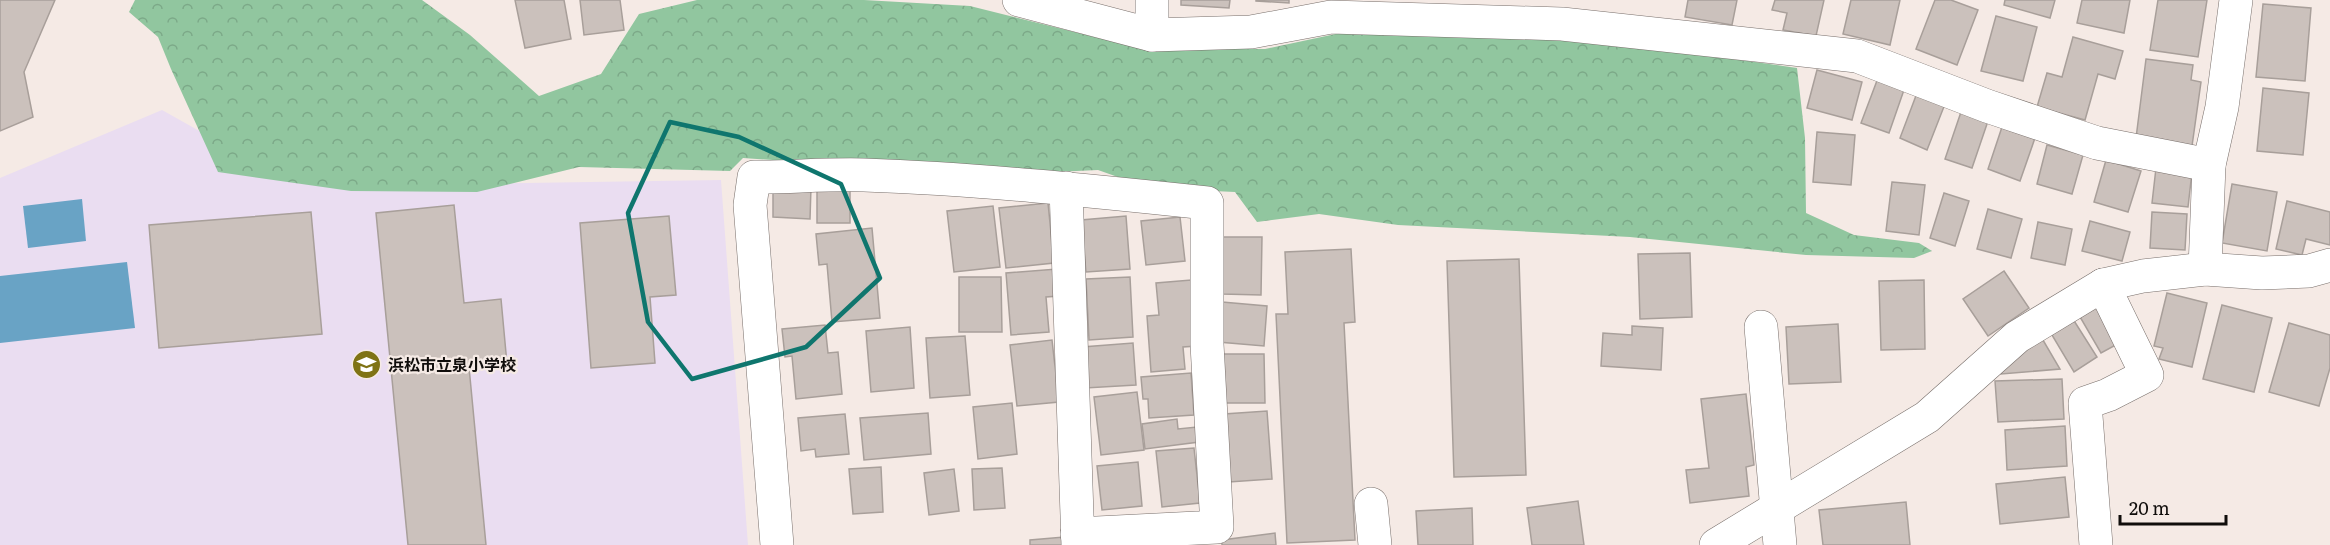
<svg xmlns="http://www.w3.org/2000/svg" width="2330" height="545" viewBox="0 0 2330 545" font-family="Literata,'Noto Sans JP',serif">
  <defs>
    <pattern id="forest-crowns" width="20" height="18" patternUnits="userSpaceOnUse" patternTransform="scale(1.5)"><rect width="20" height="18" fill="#91c69f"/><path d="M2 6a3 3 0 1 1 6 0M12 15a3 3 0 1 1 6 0" fill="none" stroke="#7ca988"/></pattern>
  </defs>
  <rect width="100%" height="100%" fill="#f5eae5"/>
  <polygon fill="#eaddf1" points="162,110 253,161 341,186 721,180 748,545 0,545 0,178"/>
  <polygon fill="url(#forest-crowns)" points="135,0 422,0 470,35 539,96 601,74 639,14 697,0 864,0 970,6 1143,49 1265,49 1359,29 1612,42 1797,68 1805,138 1806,213 1854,235 1919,243 1932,251 1914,258 1806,255 1630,237 1398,225 1319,214 1257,222 1235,192 1149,188 1098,170 992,175 743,158 730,171 579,167 477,192 351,191 218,172 171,69 158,37 129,12"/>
  <g fill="#69a3c5">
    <polygon points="82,199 86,241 28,248 23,206"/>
    <polygon points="127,262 135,328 0,343 0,276"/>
  </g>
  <g fill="#cbc1bc" stroke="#a89f9a" stroke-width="1.5">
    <polygon points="0,0 55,0 24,72 33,117 0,131"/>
    <polygon points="515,0 564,0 571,39 525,48"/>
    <polygon points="580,0 620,0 624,30 584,35"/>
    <polygon points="1181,0 1230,0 1229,8 1181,5"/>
    <polygon points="1256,0 1289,0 1289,3 1256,1"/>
    <polygon points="1688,0 1737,0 1732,25 1685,17"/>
    <polygon points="1775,0 1824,0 1816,36 1783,30 1787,13 1772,10"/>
    <polygon points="1851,0 1900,0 1890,45 1843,34"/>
    <polygon points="1935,0 1951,0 1978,10 1957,65 1916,49"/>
    <polygon points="2005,0 2055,0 2050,18 2004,5"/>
    <polygon points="2082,0 2130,0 2124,33 2077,23"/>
    <polygon points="2158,0 2207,0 2198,57 2150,50"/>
    <polygon points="2263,4 2311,8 2305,81 2256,77"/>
    <polygon points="1996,16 2037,27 2023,81 1981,71"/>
    <polygon points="2073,37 2123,51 2115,79 2098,74 2085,120 2037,107 2047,73 2062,77"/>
    <polygon points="2146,59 2193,65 2191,80 2201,82 2192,146 2136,138"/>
    <polygon points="1817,70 1862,82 1852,120 1807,108"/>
    <polygon points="1878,78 1905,87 1889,133 1861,123"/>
    <polygon points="2263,88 2309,93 2303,155 2257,151"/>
    <polygon points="1917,93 1945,104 1927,150 1900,138"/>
    <polygon points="1961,112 1988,121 1972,168 1945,159"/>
    <polygon points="2002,127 2035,138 2020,181 1988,169"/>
    <polygon points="1817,132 1855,135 1851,185 1813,182"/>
    <polygon points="2047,145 2083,155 2072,194 2037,184"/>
    <polygon points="2106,160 2141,171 2128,212 2094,202"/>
    <polygon points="2156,168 2192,172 2188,207 2152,203"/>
    <polygon points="1892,182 1925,185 1919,235 1886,231"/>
    <polygon points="2232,184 2277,192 2267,251 2222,243"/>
    <polygon points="773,185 811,187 810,219 773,217"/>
    <rect x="817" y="186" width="33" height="37"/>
    <polygon points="1944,193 1969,201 1955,246 1930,238"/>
    <polygon points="2287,201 2330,212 2330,245 2306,239 2302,255 2276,249"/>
    <polygon points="1048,203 1054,263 1006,268 999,208"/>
    <polygon points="454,205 464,303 501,299 507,364 469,367 486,545 408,545 376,213"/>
    <polygon points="993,206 1000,267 954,272 947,211"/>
    <polygon points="1988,209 2022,219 2011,258 1977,249"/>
    <polygon points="311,212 322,334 159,348 149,225"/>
    <polygon points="2152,212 2187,214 2185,250 2150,248"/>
    <polygon points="669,216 676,295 650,297 655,363 591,368 580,223"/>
    <polygon points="1126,216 1130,269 1086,272 1081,220"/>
    <polygon points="1180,217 1185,261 1146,265 1141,221"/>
    <polygon points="2090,221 2130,232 2122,261 2082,251"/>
    <polygon points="2038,222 2072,229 2065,265 2031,258"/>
    <polygon points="872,228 880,318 832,322 827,264 819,265 816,234"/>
    <polygon points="1222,237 1262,237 1261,295 1222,294"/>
    <polygon points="1351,249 1355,322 1344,323 1355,540 1287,543 1276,314 1288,314 1285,252"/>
    <polygon points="1690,253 1692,317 1640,319 1638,254"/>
    <polygon points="1519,259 1526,475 1454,477 1447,261"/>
    <polygon points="1057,269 1059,296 1046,297 1049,332 1011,335 1006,273"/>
    <polygon points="2004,271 2029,308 1988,336 1963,299"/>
    <polygon points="959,277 1001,277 1002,332 959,332"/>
    <polygon points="1130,277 1133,337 1089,340 1086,279"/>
    <polygon points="1191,280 1197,346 1183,347 1185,369 1151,372 1147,316 1159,315 1156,283"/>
    <polygon points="1924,280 1925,349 1881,350 1879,281"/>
    <polygon points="2167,293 2207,303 2192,367 2159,359 2163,348 2154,346"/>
    <polygon points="2100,296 2125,340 2101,353 2076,310"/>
    <polygon points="1222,302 1267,306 1264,346 1218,342"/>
    <polygon points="2222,305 2272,318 2254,392 2203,379"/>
    <polygon points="2071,316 2097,357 2074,372 2049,330"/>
    <polygon points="2289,323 2330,335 2330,368 2319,406 2269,392"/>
    <polygon points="1838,324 1841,382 1789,384 1786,327"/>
    <polygon points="825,325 828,353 838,352 842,394 796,399 792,356 785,357 782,329"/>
    <polygon points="1632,326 1663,328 1661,370 1601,366 1603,333 1632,335"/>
    <polygon points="910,327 914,388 871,392 866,331"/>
    <polygon points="2040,335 2060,369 2001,374 1995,363"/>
    <polygon points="965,336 970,395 930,398 926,338"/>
    <polygon points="1052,340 1059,402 1017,406 1010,345"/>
    <polygon points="1133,343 1136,385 1085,388 1082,347"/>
    <polygon points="1220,354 1264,354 1265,403 1220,403"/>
    <polygon points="1191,373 1194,415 1149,418 1148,399 1143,399 1141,377"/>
    <polygon points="2062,379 2064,419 1998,422 1995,381"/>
    <polygon points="1137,392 1144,450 1101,455 1094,397"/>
    <polygon points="1746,394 1754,465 1746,467 1749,496 1690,503 1686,470 1709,468 1701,399"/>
    <polygon points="1012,403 1017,454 978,459 973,407"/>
    <polygon points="1267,411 1272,479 1229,482 1224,414"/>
    <polygon points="928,413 931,454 864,460 860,418"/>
    <polygon points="845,414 849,454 816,457 815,449 801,451 798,418"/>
    <polygon points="1177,419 1178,429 1197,427 1199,442 1145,449 1142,424"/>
    <polygon points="2065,426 2067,466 2007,470 2005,430"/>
    <polygon points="1194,448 1200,503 1162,507 1156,451"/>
    <polygon points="1138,462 1142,506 1102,510 1097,466"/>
    <polygon points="881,467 883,512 853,514 849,469"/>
    <polygon points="1002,468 1005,508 974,510 972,469"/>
    <polygon points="954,469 959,511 929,515 924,473"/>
    <polygon points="2065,477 2069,517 2000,524 1996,484"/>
    <polygon points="1578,501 1584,545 1532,545 1527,508"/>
    <polygon points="1906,502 1910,545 1823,545 1819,510"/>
    <polygon points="1472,508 1473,545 1418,545 1416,511"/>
    <polygon points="1275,533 1276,545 1222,545 1222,540"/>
    <polygon points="1064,537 1065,545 1030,545 1030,540"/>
  </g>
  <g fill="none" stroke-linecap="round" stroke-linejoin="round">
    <defs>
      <g id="minor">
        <polyline points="1019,0 1152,35 1251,32 1331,17 1562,24 1857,56 1987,106 2097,143 2209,165"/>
        <polyline points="1152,35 1152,0"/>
        <polyline points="1066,188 1078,545"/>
        <polyline points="2205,269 2209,165 2222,107 2236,0"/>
        <polyline points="1761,327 1780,545"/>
        <polyline points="1371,504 1375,545"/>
        <path d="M777 545 750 205 754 177C791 177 828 174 864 175 979 179 1093 191 1207 203V344L1217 527 1077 534"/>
        <polyline points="1716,545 1927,417 2017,337 2103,285 2143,276 2205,269 2262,273 2309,271 2330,265"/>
        <polyline points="2096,545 2085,403 2108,395 2147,375 2103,285"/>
      </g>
    </defs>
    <use href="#minor" stroke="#786f6b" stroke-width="34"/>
    <use href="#minor" stroke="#fff" stroke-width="33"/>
  </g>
  <path fill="none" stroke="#0f766e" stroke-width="4.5" stroke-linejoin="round" d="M670 122 739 137 841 184 880 278 806 347 692 379 648 322 628 213Z"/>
  <defs>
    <symbol id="school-disc" viewBox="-11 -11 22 22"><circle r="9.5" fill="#7f7314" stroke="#f5eae5"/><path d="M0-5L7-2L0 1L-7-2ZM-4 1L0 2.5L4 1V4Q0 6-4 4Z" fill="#fff"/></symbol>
  </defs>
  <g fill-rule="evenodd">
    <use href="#school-disc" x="350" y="348" width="33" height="33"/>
  </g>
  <g text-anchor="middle" stroke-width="4.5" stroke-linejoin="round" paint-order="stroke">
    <g font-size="16" font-weight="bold" fill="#100d0b" stroke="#f5eae5" text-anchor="start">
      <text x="388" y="371">浜松市立泉小学校</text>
    </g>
  </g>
  <path d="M2120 515v9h106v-9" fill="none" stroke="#100d0b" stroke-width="3"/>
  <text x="2129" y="515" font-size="18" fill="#100d0b" stroke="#f5eae5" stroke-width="4.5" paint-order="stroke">20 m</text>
</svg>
